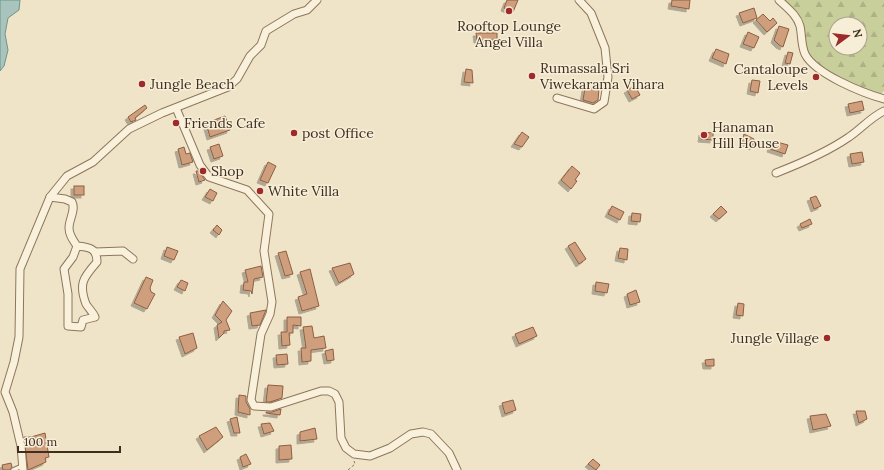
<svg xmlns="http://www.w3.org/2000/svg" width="884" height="470" viewBox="0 0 884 470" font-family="Lora,serif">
  <defs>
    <pattern id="forest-firs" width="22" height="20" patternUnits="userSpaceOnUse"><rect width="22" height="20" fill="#c9cf9b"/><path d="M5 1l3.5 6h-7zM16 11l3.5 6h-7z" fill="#aeb285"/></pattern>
    <filter id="shadow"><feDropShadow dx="-3" dy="3" stdDeviation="0" flood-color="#0004"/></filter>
  </defs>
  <rect width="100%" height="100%" fill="#f0e4c8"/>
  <path fill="url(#forest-firs)" fill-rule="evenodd" d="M779 0H884V91L877 97 826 74 808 58 799 25ZM836 24H860V48H836Z"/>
  <polygon fill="#a9c4bc" stroke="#6f938a" points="0,0 20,0 19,10 8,18 5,34 8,50 4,66 0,71"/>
  <g fill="#cf9f7d" stroke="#8d5f41" filter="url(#shadow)">
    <polygon points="507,0 518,0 513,12 504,8"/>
    <polygon points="672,0 690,0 689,9 671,6"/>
    <polygon points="754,8 757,18 743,23 739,13"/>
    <polygon points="763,14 770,21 773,18 777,23 767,32 756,20"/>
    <polygon points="779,26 789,29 783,47 779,45 774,40"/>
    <polygon points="748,32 759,37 754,48 743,44"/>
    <polygon points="476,33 497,33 497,40 477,40"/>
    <polygon points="716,49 729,54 726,64 712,58"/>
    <polygon points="788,52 793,53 790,64 785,63"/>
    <polygon points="466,69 472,70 473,83 464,82"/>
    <polygon points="752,80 760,81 758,93 750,91"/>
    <polygon points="635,86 640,95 632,99 627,90"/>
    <polygon points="585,88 599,89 598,100 593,103 583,100"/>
    <polygon points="862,101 864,110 850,113 848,104"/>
    <polygon points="145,105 147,108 135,118 136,120 131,122 128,117"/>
    <polygon points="225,116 230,130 210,137 206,123"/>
    <polygon points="522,132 529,137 522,147 514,144"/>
    <polygon points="702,132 713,133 713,140 701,139"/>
    <polygon points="744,134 754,139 753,147 742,142"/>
    <polygon points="773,141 788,145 785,154 770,149"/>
    <polygon points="219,144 223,156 214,159 210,147"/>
    <polygon points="184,147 186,154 190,153 193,162 182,165 178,149"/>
    <polygon points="862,152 864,162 852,164 850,154"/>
    <polygon points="268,162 276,166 268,183 260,180"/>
    <polygon points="572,166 580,173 575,180 577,181 571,189 561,180"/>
    <polygon points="196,171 198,171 205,180 199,182"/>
    <rect x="74" y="186" width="10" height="9"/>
    <polygon points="210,189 217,193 213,201 205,197"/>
    <polygon points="816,196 821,206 814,209 810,198"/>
    <polygon points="612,206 624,212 620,220 608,214"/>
    <polygon points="721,206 727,212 719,219 713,214"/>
    <polygon points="632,213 641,214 640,222 631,221"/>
    <polygon points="810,219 812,224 802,228 800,224"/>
    <polygon points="217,225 222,230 219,235 213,230"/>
    <polygon points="575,242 586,259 579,264 568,246"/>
    <polygon points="167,247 178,251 174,260 164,256"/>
    <polygon points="620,248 628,249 627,260 618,258"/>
    <polygon points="286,251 293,274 285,276 278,253"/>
    <polygon points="350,263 354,274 339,283 332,268"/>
    <polygon points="261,266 263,277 254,279 252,294 251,291 243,290 244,282 248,282 245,270"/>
    <polygon points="310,269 319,306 302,311 298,297 307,294 300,272"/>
    <polygon points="146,277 153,280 150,288 151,292 155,294 147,309 134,303"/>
    <polygon points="181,280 188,283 185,291 177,287"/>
    <polygon points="596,282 609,284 607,293 595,291"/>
    <polygon points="636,290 640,302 630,305 627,294"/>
    <polygon points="223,301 232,311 226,320 230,330 224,331 224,333 219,338 217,325 222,322 215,315"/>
    <polygon points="738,303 744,304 743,316 736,315"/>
    <polygon points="266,310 260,325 252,326 250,313"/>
    <polygon points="287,317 301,317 301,326 293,325 293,333 289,333 290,345 282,346 281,332 287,332"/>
    <polygon points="312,326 314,338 324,336 326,348 311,350 311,361 302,362 301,348 306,348 303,327"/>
    <polygon points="533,327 537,336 519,344 515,334"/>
    <polygon points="193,333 197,348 185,354 179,337"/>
    <polygon points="333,349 334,360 327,361 325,351"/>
    <polygon points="287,354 288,364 277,365 276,355"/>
    <polygon points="714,359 714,366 706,366 705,360"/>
    <polygon points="268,385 283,386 282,398 270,402 266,402"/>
    <polygon points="239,395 246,396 246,402 250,409 250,415 238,412"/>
    <polygon points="513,400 516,410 505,414 502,403"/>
    <polygon points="281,409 280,415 266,413 266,412 272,412"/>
    <polygon points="856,411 865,411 867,419 859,423"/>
    <polygon points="826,414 831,426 813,430 810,416"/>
    <polygon points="237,417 240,433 234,433 230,419"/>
    <polygon points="270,423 274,431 264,434 261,424"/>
    <polygon points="216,427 223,437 207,450 199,436"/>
    <polygon points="315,428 317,439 300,441 300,432"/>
    <polygon points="45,433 49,457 45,458 46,462 28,470 24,437 31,437"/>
    <polygon points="291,445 292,459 279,460 279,446"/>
    <polygon points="246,454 251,464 243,467 240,457"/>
    <polygon points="593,459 600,465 596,470 588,464"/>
    <polygon points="11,463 12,467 10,470 3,470 2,465"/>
  </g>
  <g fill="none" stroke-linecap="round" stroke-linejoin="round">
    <defs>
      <polyline id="service" points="13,470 22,466"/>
      <g id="minor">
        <path d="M779 0C787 8 797 15 800 26 802 35 801 45 805 54 815 74 863 93 884 99"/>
        <polyline points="557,98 594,109 604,102 608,77 605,48 591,13 579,0"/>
        <polyline points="176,108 200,165 209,177 247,190 269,214 264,251 272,302 270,314 261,334 251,400 254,406 271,407 321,391 329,391 335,394 339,402 341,438 346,448 354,454 370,456 390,448 411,434 423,432 431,434 449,453 457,470"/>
        <path d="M776 173C799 164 829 151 849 137 861 129 871 117 884 111"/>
        <path d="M50 197 65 199 72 202C76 210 69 219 69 228 69 235 73 240 77 246 89 247 97 248 97 262 84 277 78 283 86 304 89 309 93 312 95 317L83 320 81 327 68 326V294L64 269 73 257 77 246"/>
        <polyline points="95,252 123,251 133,259"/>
        <polyline points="23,470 21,446 13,412 5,392 14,362 19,337 20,269 50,197 67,176 93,162 129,129 162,113 228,87 237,79 250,56 261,45 266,31 294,14 307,10 317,0"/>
      </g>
    </defs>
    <use href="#service" stroke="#8d765c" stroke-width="5.5"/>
    <use href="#minor" stroke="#8d765c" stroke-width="9"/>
    <polyline stroke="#8d765c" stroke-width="1" stroke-dasharray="3 2" stroke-linecap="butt" points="348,470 355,464 354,461"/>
    <use href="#service" stroke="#faf1dc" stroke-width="3.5"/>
    <use href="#minor" stroke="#faf1dc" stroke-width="7"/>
  </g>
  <g fill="#9e2a2b" stroke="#f7eed8" stroke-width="1.5">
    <circle cx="509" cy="11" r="4"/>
    <circle cx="532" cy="76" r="4"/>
    <circle cx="816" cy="77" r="4"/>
    <circle cx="142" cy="84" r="4"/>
    <circle cx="176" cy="123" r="4"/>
    <circle cx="294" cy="133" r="4"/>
    <circle cx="704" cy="135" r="4"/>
    <circle cx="203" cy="171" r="4"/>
    <circle cx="260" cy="191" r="4"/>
    <circle cx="827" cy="338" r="4"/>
  </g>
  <g text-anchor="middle" stroke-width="3" stroke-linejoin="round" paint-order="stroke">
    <g font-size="14" fill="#3d2e20" stroke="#f7eed8" text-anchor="start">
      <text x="509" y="31" text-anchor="middle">Rooftop Lounge<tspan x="509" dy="16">Angel Villa</tspan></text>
      <text x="540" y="73">Rumassala Sri<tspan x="540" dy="16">Viwekarama Vihara</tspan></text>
      <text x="808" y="74" text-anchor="end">Cantaloupe<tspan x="808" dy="16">Levels</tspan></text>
      <text x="150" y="89">Jungle Beach</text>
      <text x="184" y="128">Friends Cafe</text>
      <text x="712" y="132">Hanaman<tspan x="712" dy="16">Hill House</tspan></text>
      <text x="302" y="138">post Office</text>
      <text x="211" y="176">Shop</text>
      <text x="268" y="196">White Villa</text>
      <text x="819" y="343" text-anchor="end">Jungle Village</text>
    </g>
  </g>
  <g transform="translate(848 36) rotate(75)"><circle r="19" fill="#f7eed8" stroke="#ada18e"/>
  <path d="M0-3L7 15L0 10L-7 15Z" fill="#9e2a2b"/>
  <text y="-6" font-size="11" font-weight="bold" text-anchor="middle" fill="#3d2e20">N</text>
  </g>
  <path d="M18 446v6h102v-6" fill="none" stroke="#3d2e20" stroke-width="2"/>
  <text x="24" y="446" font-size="12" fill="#3d2e20" stroke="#f7eed8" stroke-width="3" paint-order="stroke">100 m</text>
</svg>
